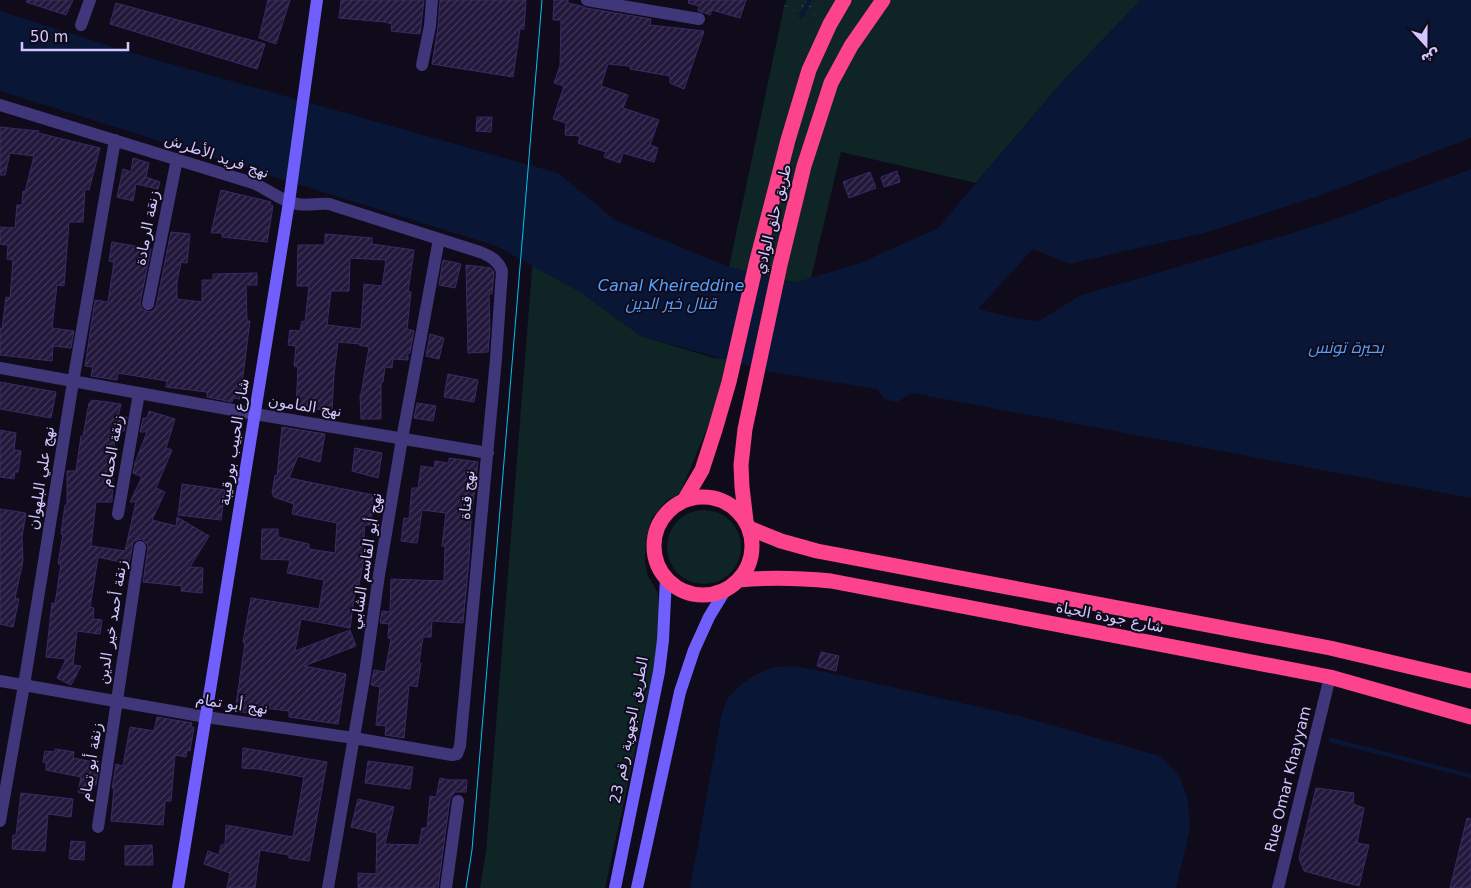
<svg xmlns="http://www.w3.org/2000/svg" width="1471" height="888" font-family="'DejaVu Sans',Cairo,sans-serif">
<defs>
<pattern id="wetland-marsh" width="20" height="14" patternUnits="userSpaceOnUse" patternTransform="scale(1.25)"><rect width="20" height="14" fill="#0e2425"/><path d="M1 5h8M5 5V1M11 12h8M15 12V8" fill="none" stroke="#304246"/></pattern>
<pattern id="building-hatch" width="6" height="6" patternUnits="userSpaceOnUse" patternTransform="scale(1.25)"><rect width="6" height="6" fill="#22183c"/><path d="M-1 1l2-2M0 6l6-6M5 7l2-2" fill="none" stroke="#413859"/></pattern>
</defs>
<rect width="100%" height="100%" fill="#0f0b1b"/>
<!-- grass -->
<path fill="#0e2425" d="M826 0H1141L1061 83 976 183 841 152 809 286 729 267 784 7 812 19Z
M533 257 641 336 714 358 727 359 714 412 680 493 666 501 652 518 646 538 645 562 648 576 658 593 660 646 645 706 605 888H480L486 852Z
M667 547a37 37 0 1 1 74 0a37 37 0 1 1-74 0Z"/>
<!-- wetland -->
<path fill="url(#wetland-marsh)" d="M787 0H826L812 19 784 7Z"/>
<!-- water -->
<path fill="#091636" d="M1141 0H1471V138L1316 197 1204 233 1069 264 1033 249 978 309 1019 319 1039 321 1079 296 1322 224 1471 169V498L912 393 897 402 884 399 877 389 767 371 641 336 580 292 496 246 0 91V11L132 53 558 173 615 220 729 267 794 283 860 263 938 228 1061 83Z
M794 666 826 672 1023 717 1160 756 1179 775 1188 800 1190 829 1176 888H690L721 717 727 699 740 685 757 674 774 667Z"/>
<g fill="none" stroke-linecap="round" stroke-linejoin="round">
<!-- stream -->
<path stroke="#091636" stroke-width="4.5" d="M801 16 810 0
M1331 740 1471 776"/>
</g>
<!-- building -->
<path fill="url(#building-hatch)" stroke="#3b2a67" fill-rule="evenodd" d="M27 0H73L66 15 26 2Z
M268 0H290L276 44 259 38Z
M341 0H424L420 34 391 31 392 24 385 22 339 18Z
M440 0H526L524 29H520L513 77 432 64 438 27Z
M554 0H568V3L581 6 586 8 651 19 650 25 704 31 684 89 670 83V76L630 69V66L608 64 601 86 628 95 623 108 659 120 650 145 658 148 654 162 623 153 620 163 604 157 606 152 578 143 580 136 565 135 566 123 553 119 564 86 554 83 560 66 561 20H553Z
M689 0H746L740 18 712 10 710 15 705 13 698 11 699 6 688 3Z
M116 3 265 44 257 69 110 24Z
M477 117H492L491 132 476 131Z
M0 127 39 131 38 133 100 148 89 190 85 189 83 222H69L64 286 57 285 52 328 74 331 71 348 53 346 52 361 0 355V328L2 329 6 297 10 298 13 260 7 259 8 245 0 244V227L15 228 17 205H22L23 191 25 192 34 156 10 153 5 175H0Z
M133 158 149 163 146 177 160 182 158 189 136 184 133 201 117 197 123 169 131 172Z
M897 171 900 182 884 187 881 177Z
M870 172 876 188 849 198 843 182Z
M221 190 271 202 270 205 273 206 267 242 222 237V233H211Z
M171 232 190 234 187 263 181 262 177 282V299L202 302V280H213V274L257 273V285H246L247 321H250L240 399 233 398 232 402 207 397V392L166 387 167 381 118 373 117 380 91 376 93 367 85 366 95 300 108 302 114 262 109 261 112 242 151 249 140 303 141 307 143 310 150 312 154 310 156 306Z
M325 234 372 238V244L414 250 408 292H411L407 329 414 331 410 353H408V360L393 359 392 368 385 367 383 382H381V419H361L360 395H361L369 347 359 345 360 344 338 342 334 374 332 410 296 408 298 367 294 366 296 346 288 345 290 330 300 331 302 321 305 322 309 286H297L298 245H325ZM350 258 386 260 382 286 364 284 361 329 327 325 331 291H349Z
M443 260 461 264 455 288 439 285Z
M466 265 491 268 494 272 492 294H489L490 329 488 352 468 353Z
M430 334 444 338 439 359 426 356Z
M448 374 478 380 474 402 444 397Z
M0 382 56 392 51 418 0 409Z
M92 400 121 404 118 417H127L124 431H116L111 472H113L112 502H96L91 546 125 551 136 502H130L142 477 133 473 135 463 147 432H140L143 418H147L149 411 175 419 166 448 172 450 156 488 165 492 152 520 176 526 177 517 209 536 190 567 203 568 202 593 181 591 182 586 143 582 148 548 147 544 142 539 137 540 133 542 129 564 98 557 90 607 94 608 93 619 102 620 100 634 77 631 73 665 81 666 71 685 57 678 66 659 46 657 52 603 55 604 61 564H58L63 534H61L65 505H67V471H76L81 436H83L89 403Z
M417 403 436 406 433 421 414 418Z
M282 427 325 434 320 462 298 456 289 478 373 495 371 525H365L362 558H364L359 585 356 584 350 628 301 619 295 651 350 630 356 646 304 666 346 674 338 724 289 717V711L257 707 256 714 235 711 245 643 243 642 251 598 319 609 324 580 287 573 290 560 261 559 262 529H278V537L309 544V549L335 553 337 523 292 514 294 504 274 497 272 493 275 475 277 476Z
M0 430 16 433 14 450 21 451 18 472H15L14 479 0 477Z
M355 448 382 453 378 478 352 471Z
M449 458 478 462 471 520 469 560 463 623 432 621 431 637H423L419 662 421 663 417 687 409 685 404 738 385 735 386 726 376 725 380 687 371 685 374 670 385 672 391 639 388 638 389 624 380 623 382 611 390 612 391 579 444 581 445 546H442L446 513 422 510 417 543 401 541 404 518 409 519 412 488H418L421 466 434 468 435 461 449 463Z
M182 484 225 490 221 520 178 515Z
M0 509 26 513 22 537 23 561 15 598 19 599 13 627 0 624Z
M821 652 839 656 836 671 817 666Z
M157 717 192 723 191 727H194L190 751 187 750 186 757 175 755 171 801H165L163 825 111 821 114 788H112L116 764 123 766 130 727 154 731Z
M243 748 327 762 309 861 289 858V855L260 850 255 888H227L230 873 204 864 208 851 219 855 221 845H225L226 825 293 837 304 777 258 769 242 768Z
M55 749 74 752 73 758 99 763 96 785H93L91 795 78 792 81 777 46 770V762H43L45 751 55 752Z
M368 761 413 767 410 789 365 783Z
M440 778 449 780H467L466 792H455L450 799 438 888H358V873L376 874 377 833 351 827 358 799 394 807 385 844 419 845 422 828H427L430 796 436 797Z
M1316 788 1354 793 1353 804 1364 808 1357 843 1369 845 1359 886 1304 871 1299 858Z
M21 793 73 799 71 817 48 814 45 851 12 849 13 835H16Z
M1467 818 1471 819V888H1450Z
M71 841 85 842 84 860 69 859Z
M152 845 153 865H125V846Z"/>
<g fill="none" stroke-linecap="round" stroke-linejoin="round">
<!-- street -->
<path stroke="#3f377a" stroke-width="12" d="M587 0 699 19
M81 25 90 0
M422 65 430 26 432 0
M0 105 253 183C268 189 280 201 297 204 308 206 318 203 329 204L480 252C490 256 498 260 502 271L496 359 460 746 457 754 452 755 354 738 206 717 0 681
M148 304 177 159
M0 368 255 414 488 453
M118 514 139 393
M0 821 24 685 73 382 115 140
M98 827 140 547
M328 888 365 673 379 575 402 439 439 239
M446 888 458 801
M1278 888 1330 677"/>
<!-- secondary -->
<path stroke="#705ffc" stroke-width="12" d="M178 888 289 202 317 0
M615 888 659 672 663 640 666 578
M637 888 680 692 694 650 709 617 726 589"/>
<!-- highway -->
<path stroke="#fc438c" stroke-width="15" d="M654 546a49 49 0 1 1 98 0a49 49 0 1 1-98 0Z
M685 499 702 470 715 430 729 382 757 260 788 140 809 70 830 24 844 0
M746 521 742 487 741 465 745 429 780 265 804 166 831 83 851 46 883 0
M749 528 781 541 817 551 1330 648 1471 681
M739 580C770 577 800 578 831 581L1330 677 1471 717"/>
<!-- tram -->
<path stroke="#04c1ec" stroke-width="1" d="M466 888 472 850 542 0"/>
</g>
<g text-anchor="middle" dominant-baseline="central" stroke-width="4" stroke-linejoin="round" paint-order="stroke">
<!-- street labels -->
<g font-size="15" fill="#d1c6fe" stroke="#0f0b1b">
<text transform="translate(217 156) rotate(19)">نهج فريد الأطرش</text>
<text transform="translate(773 219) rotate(-76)">طريق حلق الوادي</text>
<text transform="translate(147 228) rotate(-79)">زنقة الرمادة</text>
<text transform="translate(305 406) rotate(9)">نهج المامون</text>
<text transform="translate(234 442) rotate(-81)">شارع الحبيب بورقيبة</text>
<text transform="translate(112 451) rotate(-80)">زنقة الحمام</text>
<text transform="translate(41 478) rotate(-81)">نهج علي البلهوان</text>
<text transform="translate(467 495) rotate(-84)">نهج قناة</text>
<text transform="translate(366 561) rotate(-81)">نهج أبو القاسم الشابي</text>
<text transform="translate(1110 617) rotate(11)">شارع جودة الحياة</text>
<text transform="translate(112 622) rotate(-81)">زنقة أحمد خير الدين</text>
<text transform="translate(232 704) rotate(8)">نهج أبو تمام</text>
<text transform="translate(629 730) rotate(-79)">الطريق الجهوية رقم 23</text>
<text transform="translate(91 762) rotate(-81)">زنقة أبو تمام</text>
<text transform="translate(1288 779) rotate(-76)">Rue Omar Khayyam</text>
</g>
<!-- water labels -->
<g font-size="16" font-style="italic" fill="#56a1fc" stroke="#0f0b1b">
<text x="671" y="285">Canal Kheireddine<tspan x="671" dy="18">قنال خير الدين</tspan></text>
<text x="1346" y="347">بحيرة تونس</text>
</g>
</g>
<!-- north arrow -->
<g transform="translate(1426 45) rotate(159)" stroke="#0f0b1b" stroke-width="4" paint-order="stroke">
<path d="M0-4L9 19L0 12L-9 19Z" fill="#d1c6fe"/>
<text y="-8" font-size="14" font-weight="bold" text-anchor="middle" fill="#d1c6fe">ش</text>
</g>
<!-- scale -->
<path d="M22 42v8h106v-8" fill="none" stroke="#d1c6fe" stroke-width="2.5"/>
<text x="30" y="42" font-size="15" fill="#d1c6fe" stroke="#0f0b1b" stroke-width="4" paint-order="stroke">50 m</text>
</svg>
